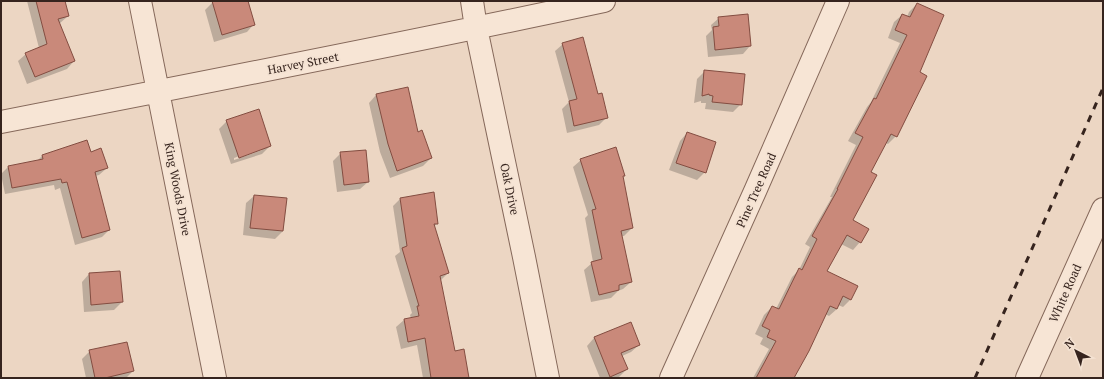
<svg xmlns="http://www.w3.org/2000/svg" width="1104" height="379" font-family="'PT Serif',serif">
<rect width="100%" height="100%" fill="#ecd6c3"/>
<!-- shadow -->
<path fill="#0003" fill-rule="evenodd" d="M27 1H64L68 16 59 24 74 61 67 69 27 84 18 61 26 54 39 48Z
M216 1H247L254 24 247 32 214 42 205 10 212 3Z
M917 4 918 73 926 76 896 136 888 144 886 143 869 173 852 221 860 242 853 250 841 244 825 271 850 300 843 307 838 305 837 309 829 316 825 314 793 378H753L769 349 760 344 763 338 755 334 764 315 772 307 776 309 792 277 799 270 810 247 805 244 832 197H830L856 145 848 141 867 107 871 102 900 43 888 38 894 22 902 15 907 17 909 12Z
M719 18 750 46 743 54 708 57 706 36 712 30 711 25Z
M563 44 598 95 606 118 599 125 567 133 562 109 569 102 555 51Z
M705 71 741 104 733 112 705 109 706 103H701V101L694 103 697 79Z
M407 88 417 133 431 158 423 166 390 178 380 152 369 103 376 95Z
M227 121 270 146 262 154 231 164 219 129ZM262 148V150L234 160V158Z
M687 133 705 172 697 180 669 170 680 141Z
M90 153 107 168 99 175 95 176 109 230 102 237 75 245 60 188 55 190 54 185 5 194 1 174 8 167 37 161 42 156Z
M341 153 368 182 360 189 337 192 333 161Z
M581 160 624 175 622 178 632 228 624 236H621L631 282 623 289 618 291 611 298 591 302 584 270 592 263 593 262 585 218 588 215 573 167Z
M254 196 286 199 283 231 275 239 243 235 246 203Z
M400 199 437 223 434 227 448 273 440 281 454 352 467 378H423L417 345 401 349 396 327 404 320 411 318 410 315 412 313 395 256 400 252 393 206Z
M89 274 122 302 114 310 84 312 82 282Z
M594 338 639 345 631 352 622 356 627 369 619 377 616 378H600L587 346Z
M90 351 133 371 126 378H86L82 359Z"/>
<!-- building -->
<path fill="#c9897a" stroke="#834d41" d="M36 1H65L69 16 58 19 75 61 35 77 25 53 47 44Z
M212 1H248L255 25 222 35Z
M917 3 944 15 920 72 927 76 897 137 891 134 871 172 877 175 853 220 869 229 861 243 847 235 827 271 858 286 851 300 843 296 837 309 830 306 809 351 794 378H756L776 341 767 337 770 330 762 326 772 306 779 309 799 268 802 270 817 239 812 236 838 189H837L863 137 855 133 874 98 876 99 907 35 895 30 902 14 910 17Z
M748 14 751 46 715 50 713 27 719 26 718 17Z
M583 37 598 94 602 93 608 118 574 126 569 101 577 99 562 43Z
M704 70 745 74 742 105 712 102 713 96 709 95V94L702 96Z
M408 87 418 132 422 130 432 158 397 171 388 144 376 94Z
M259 109 271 146 239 158 226 120Z
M687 132 716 142 706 173 676 163Z
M87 140 91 152 101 148 108 168 95 172 110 230 82 238 67 182 62 183 61 179 12 188 8 166 43 159 42 155Z
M616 147 625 176H623L633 228 621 231 632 282 619 285V290L599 295 591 262 602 259 592 210 596 209 580 159Z
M366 150 369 182 344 185 340 152Z
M434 192 438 224H434L449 273 440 276 455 351 464 349 469 378H431L425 338 408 342 404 319 419 316 417 306H419L402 248 407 246 400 198Z
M254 195 287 198 283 231 250 228Z
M120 271 123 302 91 305 89 273Z
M631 322 640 345 621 353 628 369 610 377 594 337Z
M127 342 134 371 105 378H95L89 350Z"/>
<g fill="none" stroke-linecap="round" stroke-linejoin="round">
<!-- minor casing -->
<g stroke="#85685a" stroke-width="24">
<path id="minor" d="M140 1 215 378
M472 1 476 28 524 257 548 378
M1 122C202 83 403 44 604 1
M671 378 756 189 838 1
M1027 378 1103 209"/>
</g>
<!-- minor -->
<use href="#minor" stroke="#f7e5d5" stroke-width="22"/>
<!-- rail -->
<path stroke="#36241e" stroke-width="3" stroke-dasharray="7 7" stroke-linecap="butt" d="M975 378 1103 88"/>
</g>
<g text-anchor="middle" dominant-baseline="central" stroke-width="3.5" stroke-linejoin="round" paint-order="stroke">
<!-- street labels -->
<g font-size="12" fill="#36241e" stroke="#f4e2d2">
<text transform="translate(303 63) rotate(-11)">Harvey Street</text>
<text transform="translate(178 189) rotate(79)">King Woods Drive</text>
<text transform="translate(510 189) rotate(78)">Oak Drive</text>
<text transform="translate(756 190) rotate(-66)">Pine Tree Road</text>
<text transform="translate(1065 293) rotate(-66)">White Road</text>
</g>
</g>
<!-- border -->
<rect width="1104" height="379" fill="none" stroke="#36241e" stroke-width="4"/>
<!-- north arrow -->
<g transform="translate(1076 351) rotate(318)" stroke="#f4e2d2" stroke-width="3" paint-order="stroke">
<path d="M0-3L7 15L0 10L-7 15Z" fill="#36241e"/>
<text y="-6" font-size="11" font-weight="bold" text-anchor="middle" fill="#36241e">N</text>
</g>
</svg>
